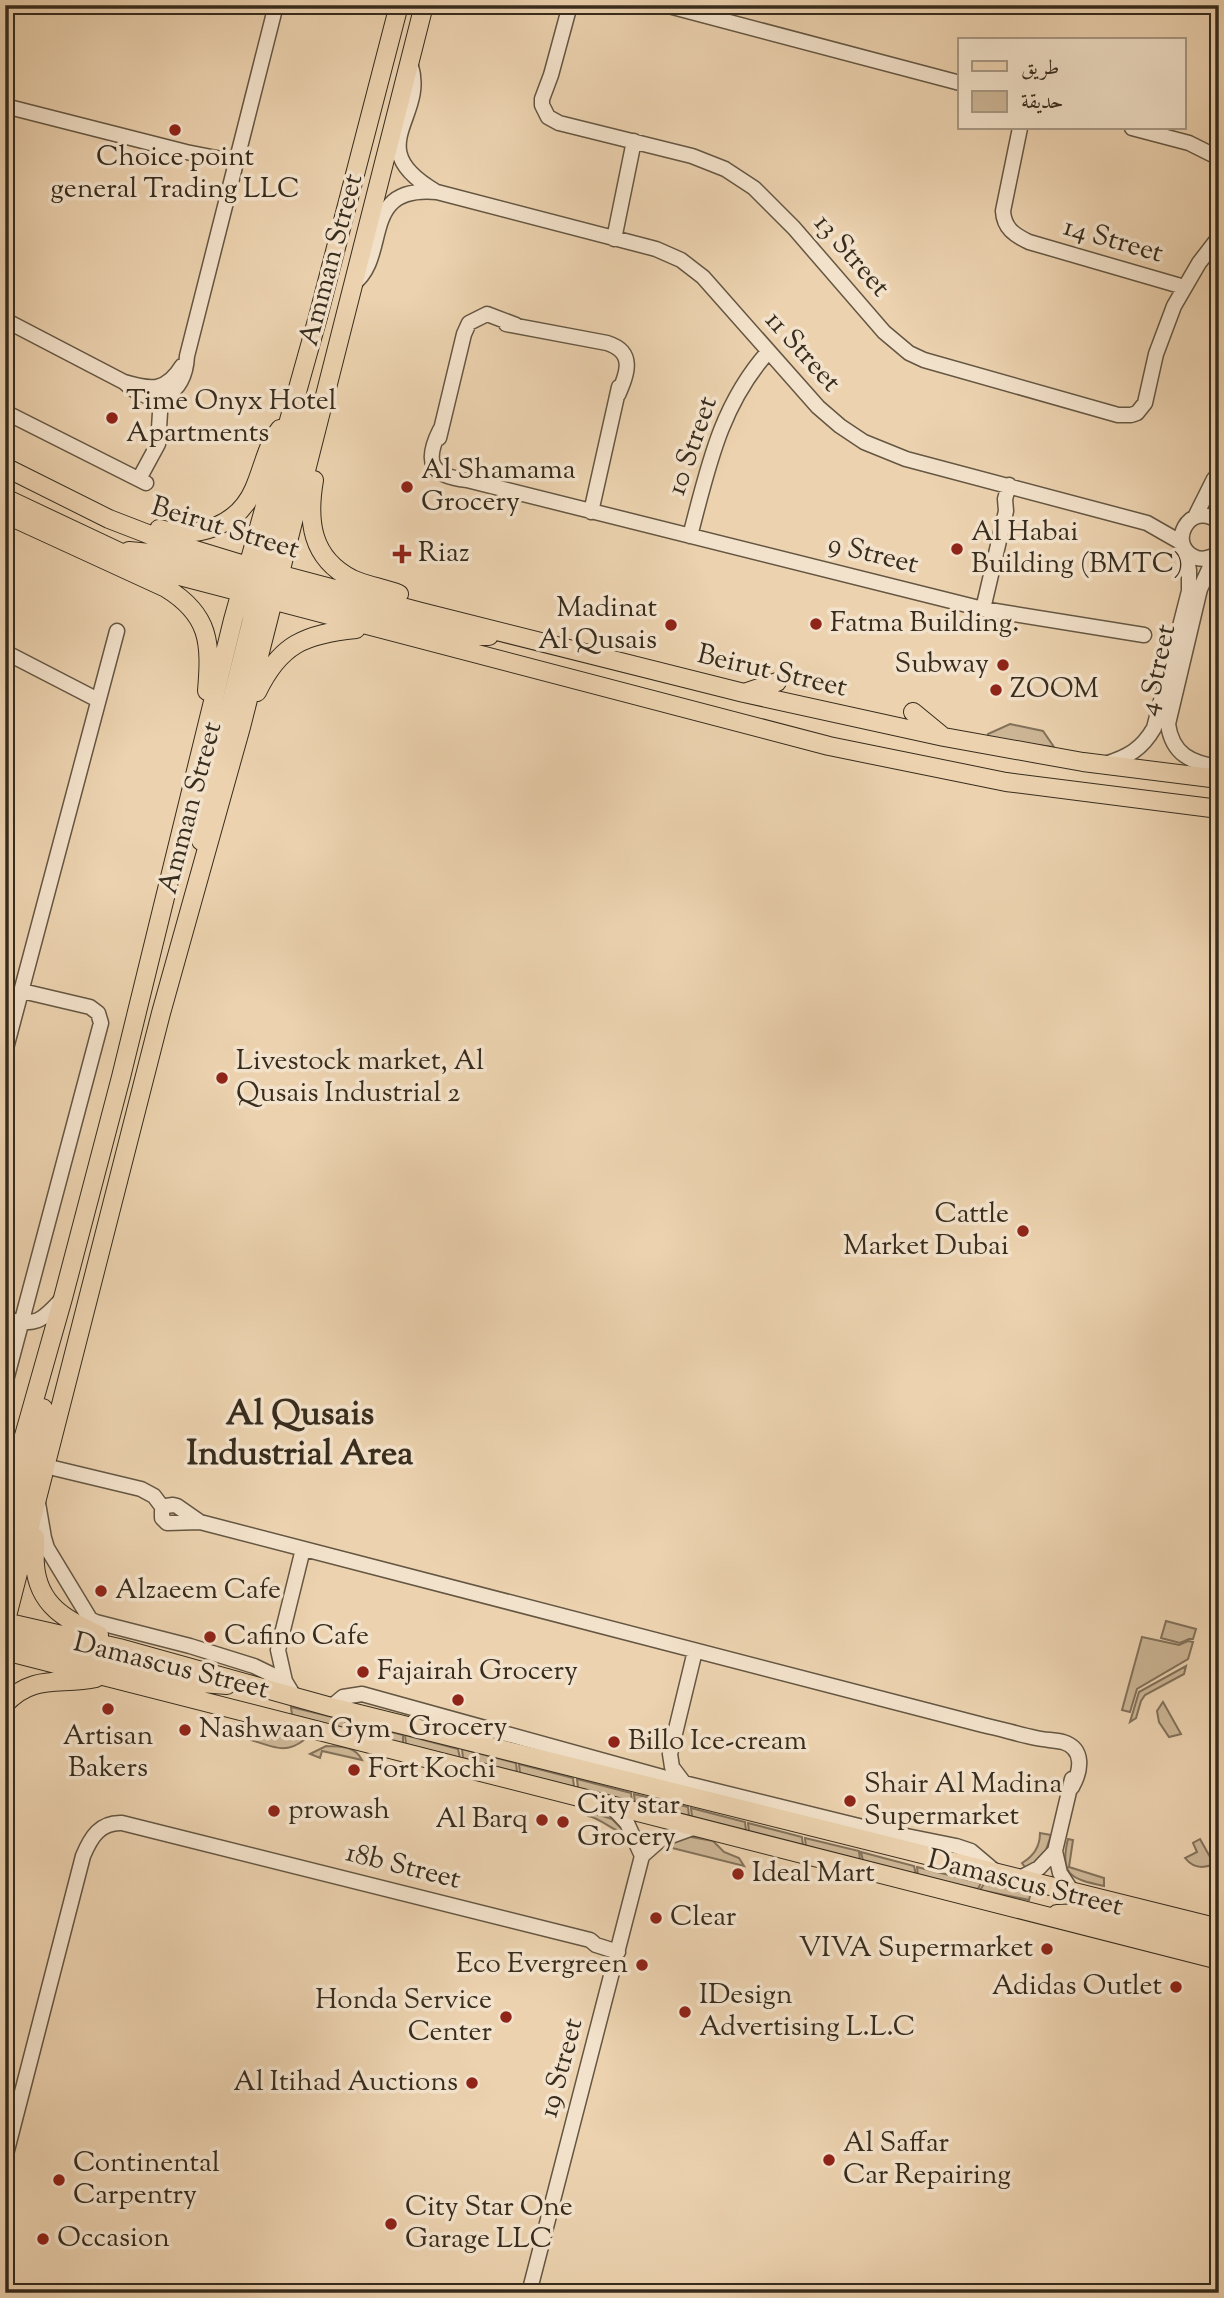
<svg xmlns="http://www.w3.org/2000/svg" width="1224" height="2298" font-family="'Sorts Mill Goudy',Amiri,serif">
<rect width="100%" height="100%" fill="#ecd2af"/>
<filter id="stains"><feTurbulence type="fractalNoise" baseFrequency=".00286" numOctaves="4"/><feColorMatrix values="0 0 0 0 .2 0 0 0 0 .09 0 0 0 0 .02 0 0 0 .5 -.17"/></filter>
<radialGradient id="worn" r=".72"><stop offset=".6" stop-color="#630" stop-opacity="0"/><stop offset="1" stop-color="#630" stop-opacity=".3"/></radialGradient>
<!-- green -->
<path fill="#cdb696" stroke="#82715a" stroke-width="2" d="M1010 724 1043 731 1054 747 987 739 988 734Z
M1166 1621 1196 1629 1193 1639H1189L1180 1643 1161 1638Z
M1142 1637 1179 1645 1188 1641 1193 1642 1188 1659 1137 1689 1130 1712 1122 1710Z
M1186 1666 1184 1674 1145 1695 1141 1701 1136 1718 1130 1722 1139 1692Z
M1163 1702 1181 1734 1169 1737 1159 1722 1157 1711Z
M291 1707 345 1720 346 1729 292 1715Z
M349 1721 403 1735V1744L350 1730Z
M243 1727 304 1740C285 1755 272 1746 251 1740Z
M405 1735 458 1749 460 1758 406 1744Z
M326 1746C341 1747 354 1745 362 1760L322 1751 320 1758 310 1754Z
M462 1749 516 1763 517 1772 463 1758Z
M519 1764 573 1778 574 1787 520 1773Z
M577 1779 631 1793 632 1802 578 1788Z
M634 1794 688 1807 689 1816 635 1803Z
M691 1808 745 1822 746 1831 692 1817Z
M587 1811 612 1819 626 1833C614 1833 603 1819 588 1816Z
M748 1823 802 1837 803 1846 749 1832Z
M1040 1833 1051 1835 1046 1850 1027 1870 1022 1863C1034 1856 1040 1847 1040 1833Z
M686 1836 713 1841 724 1852 739 1858 744 1866 664 1846Z
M805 1838 859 1851 860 1860 806 1847Z
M1068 1839 1073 1840 1069 1867 1104 1878V1886C1071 1879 1059 1875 1068 1839Z
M1200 1839 1214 1864C1203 1869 1193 1868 1185 1858L1197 1852 1193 1843Z
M861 1852 914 1866 916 1875 863 1861Z
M917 1867 981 1883 978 1889 918 1876Z
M984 1884 1031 1892 1029 1900 980 1890Z"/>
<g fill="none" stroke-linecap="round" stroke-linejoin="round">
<!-- minor casing -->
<g stroke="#645642" stroke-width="17">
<path id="minor" d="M570 5 551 75 542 99V105L548 117 559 123 692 156 725 169 754 188 794 228 884 332 909 353 924 360 1118 415H1131L1137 413 1145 403 1156 354 1174 306 1199 263 1219 237
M665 5 960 83
M411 66C427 118 360 147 435 191
M5 106 186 152 237 162
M1020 128 1003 211C1004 228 1014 235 1029 242L1184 287
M1132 128 1189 143 1219 158
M614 239 634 141
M353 284C391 256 358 185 437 192L656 249 681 260 703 277 818 407 840 426 864 442 906 459 1147 523 1182 543
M5 320 124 382C151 390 166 392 182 366
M506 324 607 343C636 352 627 374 618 395
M124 382C154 411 185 397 187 356L276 5
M5 412 146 483
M440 430C424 462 430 476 467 480L983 609 1144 635
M439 438 464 334 469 323 487 314 516 325
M1219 465 1215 484 1219 518
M139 479 158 444 161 397
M591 512 619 387
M1195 517 1214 479
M690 536C708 468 720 406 768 352
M1218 553C1211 558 1205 560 1197 558 1165 547 1189 498 1219 522
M1215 556 1200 589 1168 724C1172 754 1191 763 1219 767
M983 609 1006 511 1005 499 1009 485
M5 652 98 700
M1105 764C1128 757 1142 749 1154 728L1189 591V570L1185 549
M5 1052 117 631
M5 1319C36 1327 42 1321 62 1299
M5 1384 101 1023 98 1013 90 1007 22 991
M45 1466 141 1489 154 1496 163 1508
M38 1503 44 1538 47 1548 90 1619 96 1622 190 1646 254 1666 285 1681 294 1696
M173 1505 177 1506 200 1522 167 1523 162 1518V1511L166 1506Z
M200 1522 983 1725C1001 1729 1018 1734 1036 1738 1045 1740 1054 1740 1063 1742 1085 1749 1081 1771 1072 1787
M285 1681 278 1650 303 1549
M331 1707 343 1697 362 1694 684 1783 867 1828 956 1846 971 1851 997 1873
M684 1783 672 1767 670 1754 695 1651
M611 1806 627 1823 642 1856
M1055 1851 1060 1873 1073 1893
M1018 1879 1039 1868 1055 1851 1072 1779
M5 2158 83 1856C91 1837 100 1822 122 1823L590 1940 596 1945 618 1952
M529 2293 642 1856 660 1840 693 1828"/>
</g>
<!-- major casing -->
<g stroke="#372c1d" stroke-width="20">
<path id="major" d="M5 467 109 519 166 541 248 566 421 612 744 693 944 737 1083 762 1219 779
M314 480C307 521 311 558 352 579 367 586 384 588 399 594
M5 498 147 565 172 574 829 746 1006 782 1219 809
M5 514 166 588C210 615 211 643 207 691
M159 529C197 540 238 526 254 489 263 469 266 447 280 429
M129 551 150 553 464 636H489
M257 692C280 644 305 634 356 629
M744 693 777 682
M913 712 941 735
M201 841 203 817 304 409
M5 1503 63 1298 121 1077 233 620 318 317 399 5
M35 1537C36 1546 34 1555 35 1565 38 1605 66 1620 99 1635
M5 1565 38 1436 43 1408
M5 1622 119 1648 331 1707 1219 1928
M5 1624 161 1013 241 727 424 5
M5 1637 188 1682 227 1685
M5 1651 1219 1960
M5 1704C34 1673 60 1686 96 1678
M1057 1914 1084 1913 1219 1946"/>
</g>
<!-- minor -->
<use href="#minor" stroke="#f3e2cb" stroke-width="14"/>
<!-- major -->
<use href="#major" stroke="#ecd2af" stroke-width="18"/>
</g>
<!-- markers -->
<g fill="#8f2418" stroke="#f3e2cb" stroke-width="2.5">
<circle cx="175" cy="130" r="7"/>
<circle cx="112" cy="418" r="7"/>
<circle cx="407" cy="487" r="7"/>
<circle cx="957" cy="549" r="7"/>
<path d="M398.5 543.5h7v7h7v7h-7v7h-7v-7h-7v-7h7z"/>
<circle cx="816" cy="624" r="7"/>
<circle cx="671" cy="625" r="7"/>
<circle cx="1003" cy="665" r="7"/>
<circle cx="996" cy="690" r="7"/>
<circle cx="222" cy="1078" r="7"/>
<circle cx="1023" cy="1231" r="7"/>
<circle cx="101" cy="1591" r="7"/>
<circle cx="210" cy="1637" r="7"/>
<circle cx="363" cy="1672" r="7"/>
<circle cx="458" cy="1700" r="7"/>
<circle cx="108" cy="1709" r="7"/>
<circle cx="185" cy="1730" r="7"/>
<circle cx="614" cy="1742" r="7"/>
<circle cx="354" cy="1770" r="7"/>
<circle cx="850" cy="1801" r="7"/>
<circle cx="274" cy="1811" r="7"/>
<circle cx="542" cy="1820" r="7"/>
<circle cx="563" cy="1822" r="7"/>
<circle cx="738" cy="1874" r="7"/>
<circle cx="656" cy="1918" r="7"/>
<circle cx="1047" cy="1949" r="7"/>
<circle cx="642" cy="1965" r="7"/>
<circle cx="1176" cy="1987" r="7"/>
<circle cx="685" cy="2012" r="7"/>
<circle cx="506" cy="2017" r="7"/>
<circle cx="472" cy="2083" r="7"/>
<circle cx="829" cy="2160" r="7"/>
<circle cx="59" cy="2180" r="7"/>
<circle cx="391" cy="2224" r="7"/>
<circle cx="43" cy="2239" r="7"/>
</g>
<g text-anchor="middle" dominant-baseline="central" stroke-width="7" stroke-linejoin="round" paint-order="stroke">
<!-- poi labels -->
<g font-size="28" fill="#372c1d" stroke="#f3e2cb" text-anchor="start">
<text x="175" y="158" text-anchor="middle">Choice point<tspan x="175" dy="32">general Trading LLC</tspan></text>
<text x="126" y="402">Time Onyx Hotel<tspan x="126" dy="32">Apartments</tspan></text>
<text x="421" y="471">Al Shamama<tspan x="421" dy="32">Grocery</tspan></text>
<text x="971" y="533">Al Habai<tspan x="971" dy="32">Building (BMTC)</tspan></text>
<text x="418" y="554">Riaz</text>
<text x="657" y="609" text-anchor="end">Madinat<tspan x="657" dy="32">Al Qusais</tspan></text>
<text x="830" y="624">Fatma Building.</text>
<text x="989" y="665" text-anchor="end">Subway</text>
<text x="1010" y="690">ZOOM</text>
<text x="236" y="1062">Livestock market, Al<tspan x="236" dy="32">Qusais Industrial 2</tspan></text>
<text x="1009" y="1215" text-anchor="end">Cattle<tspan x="1009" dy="32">Market Dubai</tspan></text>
<text x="115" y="1591">Alzaeem Cafe</text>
<text x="224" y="1637">Cafino Cafe</text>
<text x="377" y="1672">Fajairah Grocery</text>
<text x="458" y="1728" text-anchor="middle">Grocery</text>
<text x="199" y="1730">Nashwaan Gym</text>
<text x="108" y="1737" text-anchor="middle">Artisan<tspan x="108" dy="32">Bakers</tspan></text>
<text x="628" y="1742">Billo Ice-cream</text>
<text x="368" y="1770">Fort Kochi</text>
<text x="864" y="1785">Shair Al Madina<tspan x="864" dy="32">Supermarket</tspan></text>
<text x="577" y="1806">City star<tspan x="577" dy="32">Grocery</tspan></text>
<text x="288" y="1811">prowash</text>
<text x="528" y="1820" text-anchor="end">Al Barq</text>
<text x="752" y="1874">Ideal Mart</text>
<text x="670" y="1918">Clear</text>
<text x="1033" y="1949" text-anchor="end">VIVA Supermarket</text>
<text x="628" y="1965" text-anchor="end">Eco Evergreen</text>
<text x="1162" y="1987" text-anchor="end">Adidas Outlet</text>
<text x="699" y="1996">IDesign<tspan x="699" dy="32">Advertising L.L.C</tspan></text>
<text x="492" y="2001" text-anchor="end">Honda Service<tspan x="492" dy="32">Center</tspan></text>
<text x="458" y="2083" text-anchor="end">Al Itihad Auctions</text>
<text x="843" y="2144">Al Saffar<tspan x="843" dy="32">Car Repairing</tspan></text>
<text x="73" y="2164">Continental<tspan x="73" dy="32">Carpentry</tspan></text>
<text x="405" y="2208">City Star One<tspan x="405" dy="32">Garage LLC</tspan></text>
<text x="57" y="2239">Occasion</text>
</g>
<!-- street labels -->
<g font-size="28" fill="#372c1d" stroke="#f3e2cb">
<text transform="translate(1113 241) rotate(16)">14 Street</text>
<text transform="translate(851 256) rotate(49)">13 Street</text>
<text transform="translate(332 260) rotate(-75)">Amman Street</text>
<text transform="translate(802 352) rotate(48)">11 Street</text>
<text transform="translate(693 446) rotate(-71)">10 Street</text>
<text transform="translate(225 529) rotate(17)">Beirut Street</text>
<text transform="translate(873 555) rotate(14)">9 Street</text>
<text transform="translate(1158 670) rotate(-78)">4 Street</text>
<text transform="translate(772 672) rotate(13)">Beirut Street</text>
<text transform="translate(191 808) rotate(-75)">Amman Street</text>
<text transform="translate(171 1667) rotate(14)">Damascus Street</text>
<text transform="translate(403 1867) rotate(14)">18b Street</text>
<text transform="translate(1025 1884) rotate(14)">Damascus Street</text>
<text transform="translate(562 2068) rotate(-75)">19 Street</text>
</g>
<!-- district labels -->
<g font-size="35" font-weight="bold" fill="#372c1d" stroke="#f3e2cb">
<text x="300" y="1415">Al Qusais<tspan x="300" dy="40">Industrial Area</tspan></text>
</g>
</g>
<!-- margin -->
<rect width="1224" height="2298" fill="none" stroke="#ecd2af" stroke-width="28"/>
<rect x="7" y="7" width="1210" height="2284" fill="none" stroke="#372c1d" stroke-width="3.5"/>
<rect x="14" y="14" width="1196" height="2270" fill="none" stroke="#372c1d" stroke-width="2"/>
<!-- legend -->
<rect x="958" y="38" width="228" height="91" fill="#f3e2cb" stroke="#a89985" stroke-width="2"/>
<rect x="972" y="61" width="35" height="10" fill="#ecd2af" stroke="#a89985" stroke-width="2"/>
<text x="1021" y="74" font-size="21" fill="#372c1d">طريق</text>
<rect x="972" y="91" width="35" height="21" fill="#cdb696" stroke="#a89985" stroke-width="2"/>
<text x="1021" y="108" font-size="21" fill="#372c1d">حديقة</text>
<rect width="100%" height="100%" filter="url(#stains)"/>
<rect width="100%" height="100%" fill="url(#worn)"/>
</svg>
